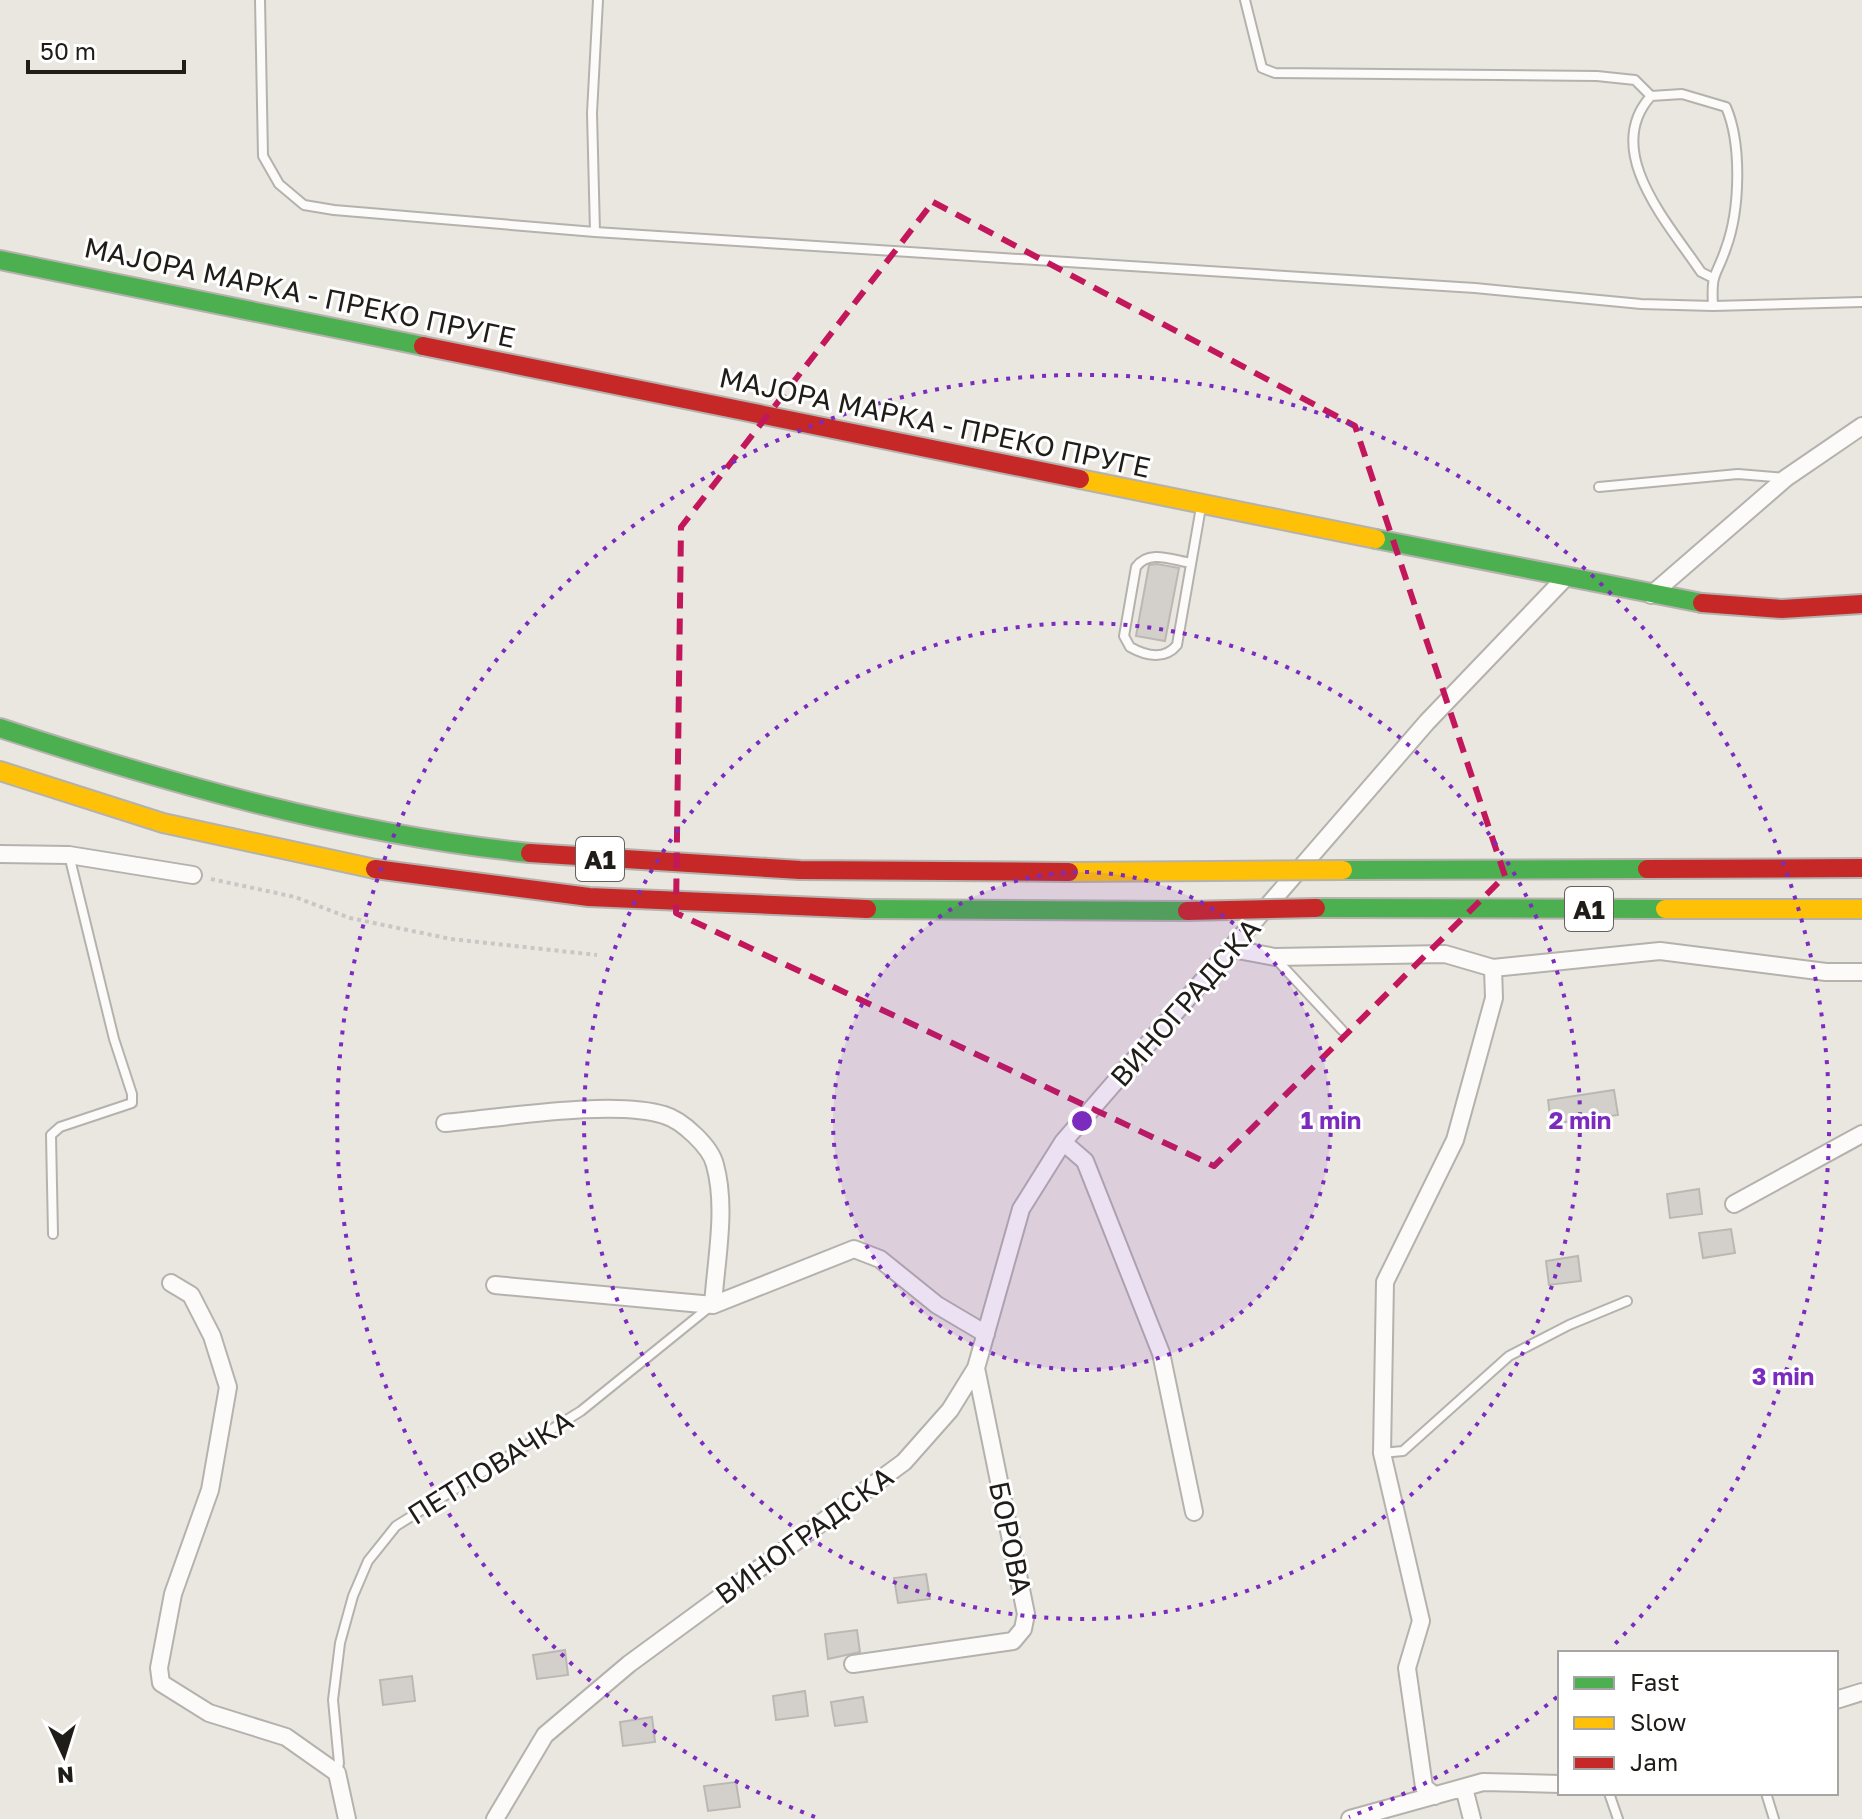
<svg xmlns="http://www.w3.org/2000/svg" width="1862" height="1819" font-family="'Golos Text',sans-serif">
<rect width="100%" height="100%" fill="#eae6e0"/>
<!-- building -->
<path fill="#d3cfcb" stroke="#bbb8b4" stroke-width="2" d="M1157 564 1179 568 1165 641 1136 636 1149 565Z
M1614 1090 1618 1115 1551 1124 1548 1100Z
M1699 1189 1702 1214 1670 1218 1667 1194Z
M1731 1229 1735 1253 1703 1258 1699 1233Z
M1578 1256 1581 1281 1549 1285 1546 1261Z
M926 1574 930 1599 898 1603 894 1578Z
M857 1630 860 1652 828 1659 825 1634Z
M565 1650 568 1675 537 1679 533 1655Z
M412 1676 415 1701 383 1705 380 1680Z
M805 1691 808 1716 776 1720 773 1696Z
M863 1697 867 1722 835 1726 831 1702Z
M652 1717 655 1742 623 1746 620 1722Z
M736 1782 740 1807 708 1811 704 1786Z"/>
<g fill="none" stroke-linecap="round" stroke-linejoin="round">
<!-- lane casing -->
<g stroke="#b5b2ae" stroke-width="12">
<path id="lane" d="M260 0 263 156 279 184 304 205 334 210 595 232 1475 288 1641 304 1713 306 1862 302
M1245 0 1262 68 1275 73 1597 76 1635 80 1651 96
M595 232 592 113 598 0
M1711 277 1701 272C1669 224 1601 151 1651 96L1682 94 1726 107C1742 144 1740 210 1726 248 1716 278 1711 271 1713 306
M1599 487 1738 474 1785 478
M1191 563C1172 560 1149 549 1136 567L1124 636 1130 647C1146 656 1165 660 1177 645L1201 507
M1275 958 1342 1030
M53 1234 51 1135 60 1127 132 1103V1094L114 1039 69 855
M1382 1453 1403 1451 1509 1356 1569 1325 1627 1301
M337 1773 339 1763 333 1700 340 1643 353 1596 368 1561 396 1526 581 1411 712 1305
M1609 1793 1618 1819
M1766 1793 1774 1819"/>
</g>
<!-- street casing -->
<g stroke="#b5b2ae" stroke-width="20">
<path id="street" d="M1651 595 1786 478 1862 426
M0 854 69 855 193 875
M1232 949 1275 957 1445 954 1493 968 1660 951 1826 972H1862
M445 1123C502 1118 613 1099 664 1115 682 1120 711 1147 715 1165 727 1208 716 1260 713 1305
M1063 1142 1085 1161 1161 1353 1194 1512
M1734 1204 1862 1134
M171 1283 191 1295 212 1336 228 1387 210 1490 173 1594 159 1668 161 1683 209 1713 286 1737 337 1773 347 1819
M495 1285 713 1305 854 1249 880 1259 937 1305 986 1334
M853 1664 1013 1641 1023 1629 1026 1614 976 1368
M1836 1700 1862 1692
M1464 1788 1472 1819
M1435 1796 1424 1787 1407 1668 1421 1621 1382 1453 1385 1282 1455 1140 1494 998 1493 968
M495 1819 545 1735 629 1664 904 1462 950 1410 976 1368 1021 1209 1063 1142 1427 722 1565 578
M1350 1819 1483 1782 1560 1784"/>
</g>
<!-- fast casing -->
<g stroke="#b5b2ae" stroke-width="22">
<path id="fast" d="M0 260 423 346
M1376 539 1702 603
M0 728C174 785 347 834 530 853
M1343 870 1647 869
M1316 908 1665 909
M867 909 1187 911"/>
</g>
<!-- slow casing -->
<g stroke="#b5b2ae" stroke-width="22">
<path id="slow" d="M1080 479 1376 539
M0 771 163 823 375 869
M1069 872 1215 871
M1665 909H1862"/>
</g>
<!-- jam casing -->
<g stroke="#b5b2ae" stroke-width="22">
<path id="jam" d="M423 346 1080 479
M1702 603 1782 609 1862 604
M530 853 800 870 1069 872
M375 869 589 897 867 909
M1647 869 1862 868"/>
</g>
<!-- path -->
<path stroke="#c9c7c5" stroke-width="4" stroke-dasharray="4 4" stroke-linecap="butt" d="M211 879 295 897 350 918 451 939 597 955"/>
<!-- lane -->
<use href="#lane" stroke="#fcfbfa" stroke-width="8"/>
<!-- street -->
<use href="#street" stroke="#fcfbfa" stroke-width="16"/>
<!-- fast -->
<use href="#fast" stroke="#4caf50" stroke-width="18"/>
<!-- slow -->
<use href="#slow" stroke="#ffc107" stroke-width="18"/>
<!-- jam -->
<use href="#jam" stroke="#c62828" stroke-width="18"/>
<!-- slow-bridge casing -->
<g stroke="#b5b2ae" stroke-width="22" stroke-linecap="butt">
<path id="slow-bridge" d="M1215 871 1343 870"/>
</g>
<!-- jam-bridge casing -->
<g stroke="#b5b2ae" stroke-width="22" stroke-linecap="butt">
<path id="jam-bridge" d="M1187 911 1316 908"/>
</g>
<!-- slow-bridge -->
<use href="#slow-bridge" stroke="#ffc107" stroke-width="18"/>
<!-- jam-bridge -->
<use href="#jam-bridge" stroke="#c62828" stroke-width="18"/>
</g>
<!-- marked area -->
<path fill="none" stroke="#c2185b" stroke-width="6" stroke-dasharray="16 10" stroke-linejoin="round" d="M933 202 1355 426 1505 876 1214 1166 676 913 681 527Z"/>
<!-- distance rings -->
<circle cx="1082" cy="1121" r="249" fill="#7b2cbf" fill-opacity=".12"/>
<g fill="none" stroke="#7b2cbf" stroke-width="4" stroke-dasharray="4 8">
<circle cx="1082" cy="1121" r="249"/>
<circle cx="1082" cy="1121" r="498"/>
<path d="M1557 1697A746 746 0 0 1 1349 1817M815 1817A746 746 0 1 1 1610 1649"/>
</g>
<g text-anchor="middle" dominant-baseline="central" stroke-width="6" stroke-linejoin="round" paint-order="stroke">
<!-- shield labels -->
<g fill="#fff" stroke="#63615e" stroke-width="2">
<rect x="576" y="837" width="48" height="44" rx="6"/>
<rect x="1565" y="887" width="48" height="44" rx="6"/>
</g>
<g font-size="26" font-weight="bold" fill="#201d19">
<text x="600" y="859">A1</text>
<text x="1589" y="909">A1</text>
</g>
<!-- street labels -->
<g font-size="28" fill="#201d19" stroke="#fff">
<text transform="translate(300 292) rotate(12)">МАЈОРА МАРКА - ПРЕКО ПРУГЕ</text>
<text transform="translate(935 422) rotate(12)">МАЈОРА МАРКА - ПРЕКО ПРУГЕ</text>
<text transform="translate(1185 1002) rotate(-49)">ВИНОГРАДСКА</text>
<text transform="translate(490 1467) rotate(-32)">ПЕТЛОВАЧКА</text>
<text transform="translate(804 1535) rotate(-36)">ВИНОГРАДСКА</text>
<text transform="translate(1011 1538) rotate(78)">БОРОВА</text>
</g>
</g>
<circle cx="1082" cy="1121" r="12" fill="#7b2cbf" stroke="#fff" stroke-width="4"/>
<g font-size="24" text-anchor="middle" font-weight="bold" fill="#7b2cbf" stroke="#fff" stroke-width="6" stroke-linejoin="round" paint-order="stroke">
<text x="1331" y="1129">1 min</text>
<text x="1580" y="1129">2 min</text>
<text x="1783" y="1385">3 min</text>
</g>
<!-- legend -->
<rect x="1558" y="1651" width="280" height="144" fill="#ffffff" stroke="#a6a5a3" stroke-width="2"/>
<rect x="1574" y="1677" width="40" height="12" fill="#4caf50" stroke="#a6a5a3" stroke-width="2"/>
<text x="1630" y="1691" font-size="24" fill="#201d19">Fast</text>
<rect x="1574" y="1717" width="40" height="12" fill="#ffc107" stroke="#a6a5a3" stroke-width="2"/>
<text x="1630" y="1731" font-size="24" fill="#201d19">Slow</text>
<rect x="1574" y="1757" width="40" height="12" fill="#c62828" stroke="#a6a5a3" stroke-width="2"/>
<text x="1630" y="1771" font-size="24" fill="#201d19">Jam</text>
<!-- north arrow -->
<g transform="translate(64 1755) rotate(176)" stroke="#ffffff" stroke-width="6" paint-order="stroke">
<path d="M0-6L14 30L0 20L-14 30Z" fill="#201d19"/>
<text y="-12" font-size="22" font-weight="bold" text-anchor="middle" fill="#201d19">N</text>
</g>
<!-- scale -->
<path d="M28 60v12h156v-12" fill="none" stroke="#201d19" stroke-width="4"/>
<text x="40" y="60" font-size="24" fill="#201d19" stroke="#ffffff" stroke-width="6" paint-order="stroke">50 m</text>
</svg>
